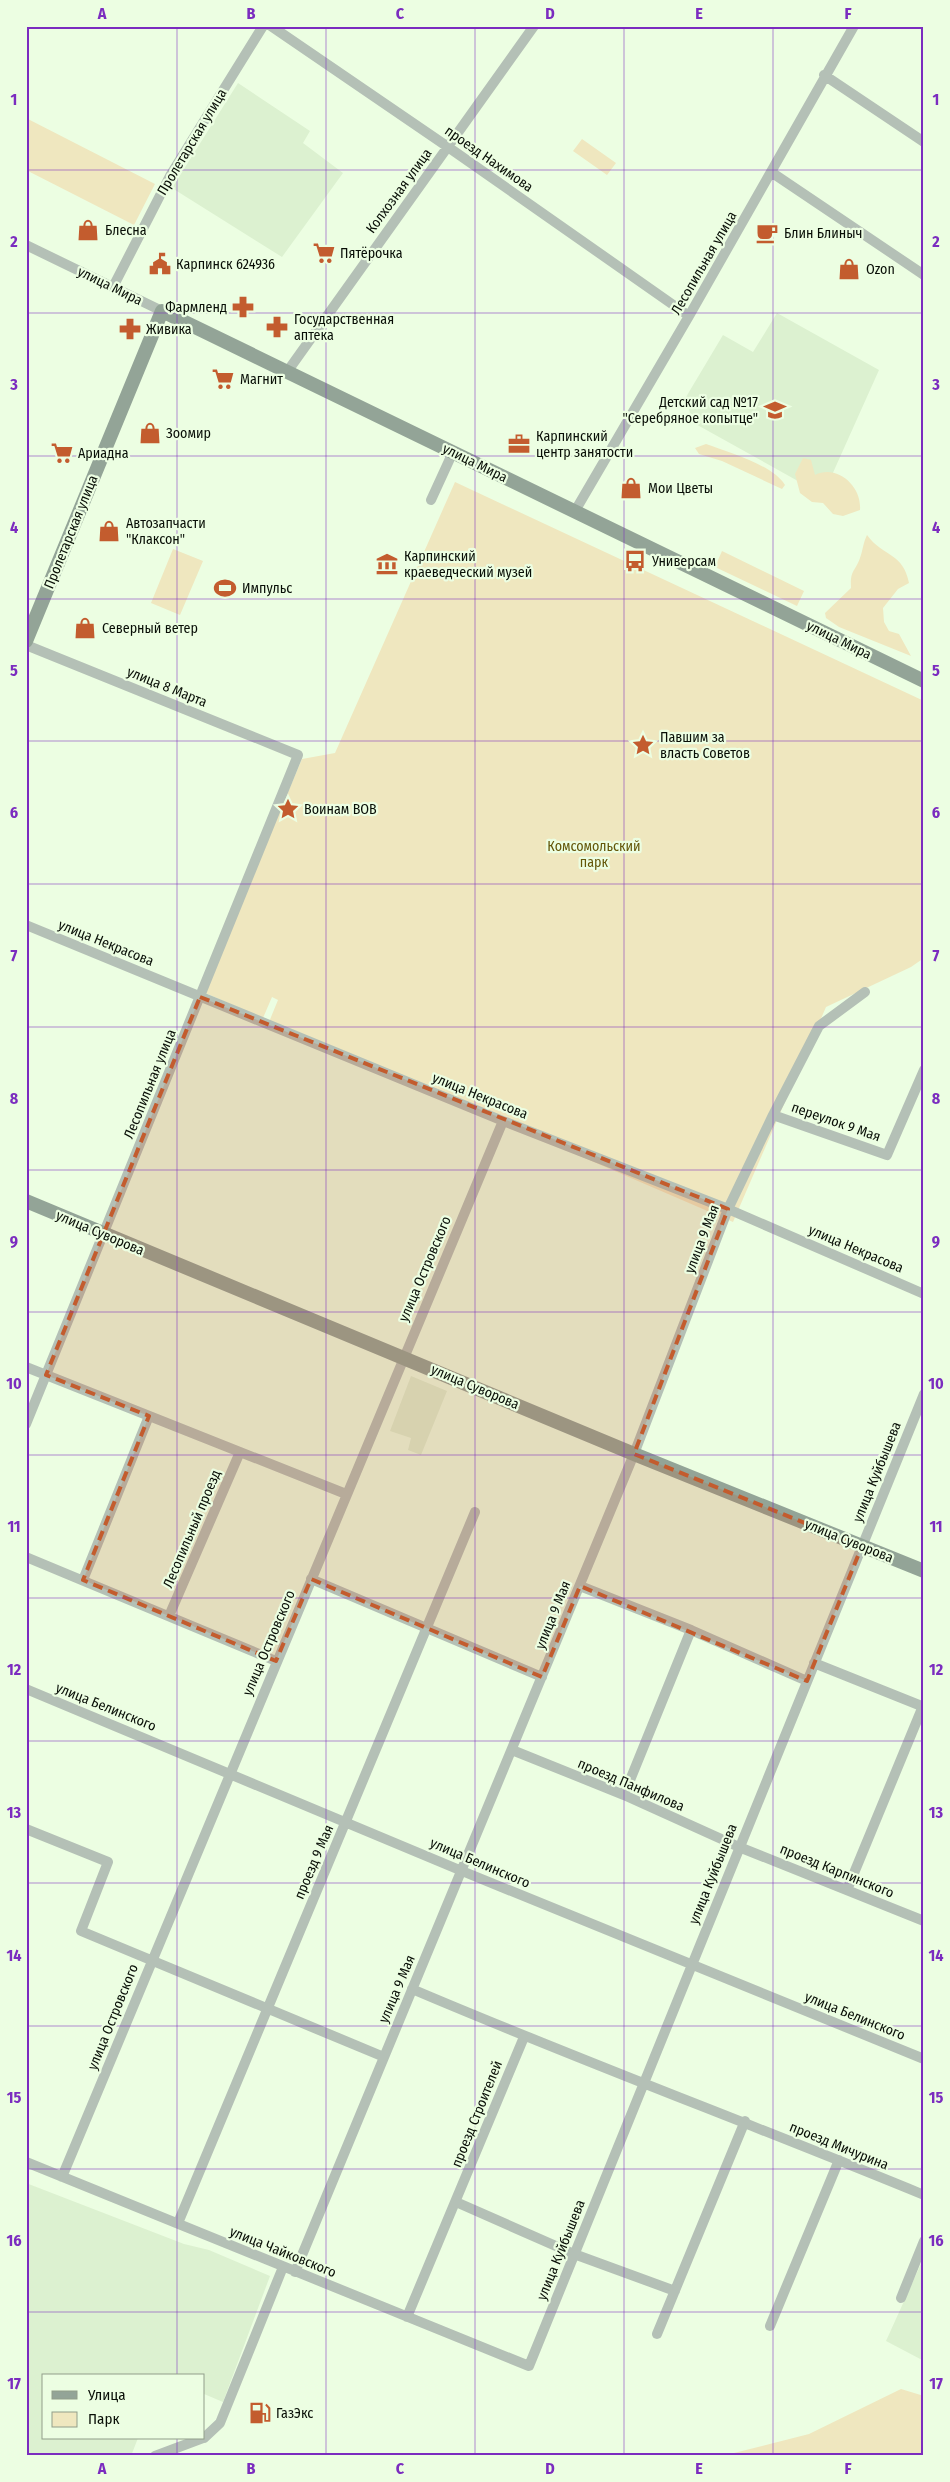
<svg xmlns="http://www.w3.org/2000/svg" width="950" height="2482" font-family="'Fira Sans Condensed',sans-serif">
<rect width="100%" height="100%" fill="#ecfee2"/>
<!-- built -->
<path fill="#dcf1d0" d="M238 83 310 131 303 143 343 173 282 257 172 188Z
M777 313 879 370 823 495 692 422 686 397 723 335 753 352Z
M411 1376 447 1391 421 1455 408 1450 411 1438 390 1431Z
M26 2183 184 2244 209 2250 270 2276 223 2402 204 2394V2376H44V2438H138L131 2456H26Z
M924 2257V2361L886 2341Z"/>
<!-- green -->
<path fill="#efe7bf" d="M26 118 155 184 134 225 26 170Z
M582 139 616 163 607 175 573 151Z
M706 444C728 452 773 465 785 485L782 489 722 461 699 454 695 448Z
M803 458 811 460 815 475C837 464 862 486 860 510L843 516 833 514 823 503 812 502 800 493 795 474Z
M455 482 924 701V958L911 967 826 1007 733 1222 269 1022 278 1000 272 997 263 1018 203 992 302 759 335 753Z
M867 535C884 558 903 552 909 583L898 589 883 608 884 622 889 631 899 634 911 656 839 627 826 618 825 613 851 588C850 570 855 572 860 558 863 550 863 543 867 535Z
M173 549 203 561 180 615 151 603Z
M722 551 804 591 797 606 715 567Z
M901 2389 924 2396V2456H722L809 2434Z"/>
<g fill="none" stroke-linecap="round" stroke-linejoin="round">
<!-- street -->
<path stroke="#b4c0b6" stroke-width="10" d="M271 26 448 147 689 316
M824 75 924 142
M771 172 924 275
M26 245 162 311
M113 287 170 176 263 26
M287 372 534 26
M431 500 453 452
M575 511 689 316 854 26
M26 645 298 755 26 1424
M26 925 503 1121 728 1209 924 1294
M773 1115 887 1155 924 1070
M26 1367 346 1494
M26 1557 276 1661
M311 1579 542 1677
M83 1580 149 1416
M580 1586 691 1630 807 1681
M169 1616 240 1452
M814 1663 924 1707
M26 1689 462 1871 924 2059
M512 1750 624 1795 739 1847 924 1921
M624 1795 691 1630
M26 1829 108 1862 81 1931 384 2057
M847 1890 923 1706
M412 1989C581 2061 754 2125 924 2195
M26 2162 529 2366 924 1394
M62 2177 503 1121
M456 2202 574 2254 675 2291
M178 2223 475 1512
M295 2272 634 1454 728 1209 773 1115 819 1026 865 992
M901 2298 924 2241
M407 2317 524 2037
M770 2326 839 2160
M657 2334 745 2121
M204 2438 220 2423 283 2267
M155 2456 203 2438"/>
<!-- secondary -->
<path stroke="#93a497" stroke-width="14" d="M26 641 162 311 924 681
M26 1201 634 1454 924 1571"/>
</g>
<!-- marked area -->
<path fill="#c35c2e" fill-opacity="0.2" stroke="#c35c2e" stroke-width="4" stroke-dasharray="10 6" stroke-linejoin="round" d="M200 997 728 1209 634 1454 862 1546 807 1681 580 1586 542 1677 311 1579 276 1661 83 1580 149 1416 46 1375Z"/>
<!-- grid -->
<path fill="none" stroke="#7b2cbf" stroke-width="1" stroke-opacity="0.55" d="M177 26V2376M326 26V2456M475 26V2456M624 26V2456M773 26V2456M26 170H924M26 313H924M26 456H924M26 599H924M26 741H924M26 884H924M26 1027H924M26 1170H924M26 1312H924M26 1455H924M26 1598H924M26 1741H924M26 1883H924M26 2026H924M26 2169H924M26 2312H924M177 2438V2456"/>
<!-- icons -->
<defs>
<g id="shop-bare" transform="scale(1.725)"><path d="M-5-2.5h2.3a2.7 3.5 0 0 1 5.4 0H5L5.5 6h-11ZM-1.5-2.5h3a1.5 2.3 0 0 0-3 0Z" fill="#c35c2e" stroke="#ecfee2" stroke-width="2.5" paint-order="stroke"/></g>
<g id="cafe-bare" transform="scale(1.725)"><path d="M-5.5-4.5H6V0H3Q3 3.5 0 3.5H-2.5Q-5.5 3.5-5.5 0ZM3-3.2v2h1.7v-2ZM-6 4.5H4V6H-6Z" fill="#c35c2e" stroke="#ecfee2" stroke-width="2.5" paint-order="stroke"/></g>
<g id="supermarket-bare" transform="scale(1.725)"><path d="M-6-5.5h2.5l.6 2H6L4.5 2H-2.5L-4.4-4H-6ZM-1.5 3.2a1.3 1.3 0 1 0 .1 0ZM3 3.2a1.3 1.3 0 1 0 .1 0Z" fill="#c35c2e" stroke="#ecfee2" stroke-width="2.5" paint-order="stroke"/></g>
<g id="civic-bare" transform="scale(1.725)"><path d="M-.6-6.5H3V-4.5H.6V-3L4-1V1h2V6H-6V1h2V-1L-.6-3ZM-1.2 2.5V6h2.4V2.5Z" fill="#c35c2e" stroke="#ecfee2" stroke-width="2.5" paint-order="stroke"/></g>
<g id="pharmacy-bare" transform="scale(1.725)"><path d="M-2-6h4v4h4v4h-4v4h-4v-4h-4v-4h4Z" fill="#c35c2e" stroke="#ecfee2" stroke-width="2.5" paint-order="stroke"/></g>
<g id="school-bare" transform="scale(1.725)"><path d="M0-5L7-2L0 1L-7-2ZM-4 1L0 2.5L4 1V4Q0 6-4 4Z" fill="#c35c2e" stroke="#ecfee2" stroke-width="2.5" paint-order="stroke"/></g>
<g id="office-bare" transform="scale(1.725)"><path d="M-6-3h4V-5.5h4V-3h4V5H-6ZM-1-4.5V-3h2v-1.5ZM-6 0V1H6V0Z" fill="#c35c2e" stroke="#ecfee2" stroke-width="2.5" paint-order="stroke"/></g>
<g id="bus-bare" transform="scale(1.725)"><path d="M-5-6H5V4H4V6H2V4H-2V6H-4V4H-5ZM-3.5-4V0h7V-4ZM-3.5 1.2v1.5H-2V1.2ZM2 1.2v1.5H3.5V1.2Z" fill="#c35c2e" stroke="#ecfee2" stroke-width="2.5" paint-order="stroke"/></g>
<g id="museum-bare" transform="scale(1.725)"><path d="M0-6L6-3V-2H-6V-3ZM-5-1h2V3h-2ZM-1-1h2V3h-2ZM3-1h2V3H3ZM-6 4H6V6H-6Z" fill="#c35c2e" stroke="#ecfee2" stroke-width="2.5" paint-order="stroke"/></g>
<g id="stadium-bare" transform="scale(1.725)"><path d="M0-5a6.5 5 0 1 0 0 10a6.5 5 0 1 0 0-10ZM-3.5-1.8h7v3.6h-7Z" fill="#c35c2e" stroke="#ecfee2" stroke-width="2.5" paint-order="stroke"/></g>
<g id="sight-bare" transform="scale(1.725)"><path d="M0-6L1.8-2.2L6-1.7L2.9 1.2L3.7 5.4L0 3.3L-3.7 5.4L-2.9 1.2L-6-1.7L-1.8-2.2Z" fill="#c35c2e" stroke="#ecfee2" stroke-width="2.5" paint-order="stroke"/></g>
<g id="fuel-bare" transform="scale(1.725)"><path d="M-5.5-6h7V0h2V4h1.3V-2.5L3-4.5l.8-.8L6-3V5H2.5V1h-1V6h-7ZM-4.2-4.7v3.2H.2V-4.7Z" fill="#c35c2e" stroke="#ecfee2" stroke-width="2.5" paint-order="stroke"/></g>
</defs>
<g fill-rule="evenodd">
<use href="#shop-bare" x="88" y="230"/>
<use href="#cafe-bare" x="767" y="233"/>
<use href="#supermarket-bare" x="324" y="253"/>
<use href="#civic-bare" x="160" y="264"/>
<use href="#shop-bare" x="849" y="269"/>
<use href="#pharmacy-bare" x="243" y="307"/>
<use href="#pharmacy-bare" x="277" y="327"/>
<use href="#pharmacy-bare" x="130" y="329"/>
<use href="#supermarket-bare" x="223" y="379"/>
<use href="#school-bare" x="775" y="410"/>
<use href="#shop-bare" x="150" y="433"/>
<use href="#office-bare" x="519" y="444"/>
<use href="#supermarket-bare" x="62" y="453"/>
<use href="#shop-bare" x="631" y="488"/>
<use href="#shop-bare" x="109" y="531"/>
<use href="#bus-bare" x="635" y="561"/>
<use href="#museum-bare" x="387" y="564"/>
<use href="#stadium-bare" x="225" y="588"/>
<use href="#shop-bare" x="85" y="628"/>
<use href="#sight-bare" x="643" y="745"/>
<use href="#sight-bare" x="288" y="809"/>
<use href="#fuel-bare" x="260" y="2413"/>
</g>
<g text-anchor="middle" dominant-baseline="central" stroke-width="4.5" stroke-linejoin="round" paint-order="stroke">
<!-- street labels -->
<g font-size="14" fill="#080e06" stroke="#ecfee2">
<text transform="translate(192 142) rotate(-59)">Пролетарская улица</text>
<text transform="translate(489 159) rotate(35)">проезд Нахимова</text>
<text transform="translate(399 191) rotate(-54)">Колхозная улица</text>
<text transform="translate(704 263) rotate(-60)">Лесопильная улица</text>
<text transform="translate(110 286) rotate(26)">улица Мира</text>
<text transform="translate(475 463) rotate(26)">улица Мира</text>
<text transform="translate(71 532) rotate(-68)">Пролетарская улица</text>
<text transform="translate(839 640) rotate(26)">улица Мира</text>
<text transform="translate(167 687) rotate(22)">улица 8 Марта</text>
<text transform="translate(106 943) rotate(22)">улица Некрасова</text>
<text transform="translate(150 1084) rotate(-68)">Лесопильная улица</text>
<text transform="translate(480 1096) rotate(22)">улица Некрасова</text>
<text transform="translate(836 1122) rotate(19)">переулок 9 Мая</text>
<text transform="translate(100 1233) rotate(23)">улица Суворова</text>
<text transform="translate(702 1239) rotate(-69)">улица 9 Мая</text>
<text transform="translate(856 1249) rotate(23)">улица Некрасова</text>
<text transform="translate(425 1269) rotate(-67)">улица Островского</text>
<text transform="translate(475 1387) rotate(23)">улица Суворова</text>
<text transform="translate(877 1472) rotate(-68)">улица Куйбышева</text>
<text transform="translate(192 1529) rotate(-67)">Лесопильный проезд</text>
<text transform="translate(849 1541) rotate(22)">улица Суворова</text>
<text transform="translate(553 1615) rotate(-68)">улица 9 Мая</text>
<text transform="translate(269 1643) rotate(-67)">улица Островского</text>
<text transform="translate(106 1707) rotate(22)">улица Белинского</text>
<text transform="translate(631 1785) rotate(23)">проезд Панфилова</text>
<text transform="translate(314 1862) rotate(-67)">проезд 9 Мая</text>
<text transform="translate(480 1863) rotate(23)">улица Белинского</text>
<text transform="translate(837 1871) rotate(22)">проезд Карпинского</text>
<text transform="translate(713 1874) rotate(-68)">улица Куйбышева</text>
<text transform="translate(397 1989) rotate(-67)">улица 9 Мая</text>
<text transform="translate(855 2016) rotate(22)">улица Белинского</text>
<text transform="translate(113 2017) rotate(-68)">улица Островского</text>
<text transform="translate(477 2114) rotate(-68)">проезд Строителей</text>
<text transform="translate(839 2146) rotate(22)">проезд Мичурина</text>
<text transform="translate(561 2250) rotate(-68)">улица Куйбышева</text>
<text transform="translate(283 2252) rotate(22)">улица Чайковского</text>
</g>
<!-- poi labels -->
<g font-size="14" fill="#080e06" stroke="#ecfee2" text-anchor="start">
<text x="105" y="230">Блесна</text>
<text x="784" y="233">Блин Блиныч</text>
<text x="340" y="253">Пятёрочка</text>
<text x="176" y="264">Карпинск 624936</text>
<text x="866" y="269">Ozon</text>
<text x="227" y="307" text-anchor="end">Фармленд</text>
<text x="294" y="319">Государственная<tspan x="294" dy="16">аптека</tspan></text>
<text x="146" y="329">Живика</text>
<text x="240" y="379">Магнит</text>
<text x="758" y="402" text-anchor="end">Детский сад №17<tspan x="758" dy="16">"Серебряное копытце"</tspan></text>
<text x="166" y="433">Зоомир</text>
<text x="536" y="436">Карпинский<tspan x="536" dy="16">центр занятости</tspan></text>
<text x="78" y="453">Ариадна</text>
<text x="648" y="488">Мои Цветы</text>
<text x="126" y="523">Автозапчасти<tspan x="126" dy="16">"Клаксон"</tspan></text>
<text x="404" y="556">Карпинский<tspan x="404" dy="16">краеведческий музей</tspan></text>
<text x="652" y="561">Универсам</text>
<text x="242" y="588">Импульс</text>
<text x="102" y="628">Северный ветер</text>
<text x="660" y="737">Павшим за<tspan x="660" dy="16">власть Советов</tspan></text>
<text x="304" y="809">Воинам ВОВ</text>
<text x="276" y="2413">ГазЭкс</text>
</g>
<!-- park labels -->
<g font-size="14" fill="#645608" stroke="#ecfee2">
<text x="594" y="846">Комсомольский<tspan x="594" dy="16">парк</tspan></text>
</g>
</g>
<!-- border -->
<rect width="950" height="2482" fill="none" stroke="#ecfee2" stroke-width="55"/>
<!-- legend -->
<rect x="42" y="2374" width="162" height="65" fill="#ecfee2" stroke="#919e8a"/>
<rect x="52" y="2391" width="25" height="8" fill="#93a497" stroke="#919e8a"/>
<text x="88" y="2400" font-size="15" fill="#080e06">Улица</text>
<rect x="52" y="2412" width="25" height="15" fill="#efe7bf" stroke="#919e8a"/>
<text x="88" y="2424" font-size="15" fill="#080e06">Парк</text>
<rect x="28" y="28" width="894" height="2426" fill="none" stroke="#7b2cbf" stroke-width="2"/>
<g font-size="16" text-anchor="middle" font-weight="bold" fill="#7b2cbf">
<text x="102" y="19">A</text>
<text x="251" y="19">B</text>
<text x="400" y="19">C</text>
<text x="550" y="19">D</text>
<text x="699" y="19">E</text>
<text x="848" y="19">F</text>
<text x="14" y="105">1</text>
<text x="936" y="105">1</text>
<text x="14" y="247">2</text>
<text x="936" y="247">2</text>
<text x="14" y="390">3</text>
<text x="936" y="390">3</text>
<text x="14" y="533">4</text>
<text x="936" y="533">4</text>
<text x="14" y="676">5</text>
<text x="936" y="676">5</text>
<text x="14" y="818">6</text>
<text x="936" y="818">6</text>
<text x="14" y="961">7</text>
<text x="936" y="961">7</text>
<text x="14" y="1104">8</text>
<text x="936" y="1104">8</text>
<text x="14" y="1247">9</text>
<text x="936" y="1247">9</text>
<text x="14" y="1389">10</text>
<text x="936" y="1389">10</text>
<text x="14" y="1532">11</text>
<text x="936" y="1532">11</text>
<text x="14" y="1675">12</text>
<text x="936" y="1675">12</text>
<text x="14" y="1818">13</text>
<text x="936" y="1818">13</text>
<text x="14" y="1961">14</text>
<text x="936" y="1961">14</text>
<text x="14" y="2103">15</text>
<text x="936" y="2103">15</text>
<text x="14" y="2246">16</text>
<text x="936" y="2246">16</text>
<text x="14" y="2389">17</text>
<text x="936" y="2389">17</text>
<text x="102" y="2474">A</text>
<text x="251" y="2474">B</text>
<text x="400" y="2474">C</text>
<text x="550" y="2474">D</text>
<text x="699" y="2474">E</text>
<text x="848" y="2474">F</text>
</g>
</svg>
